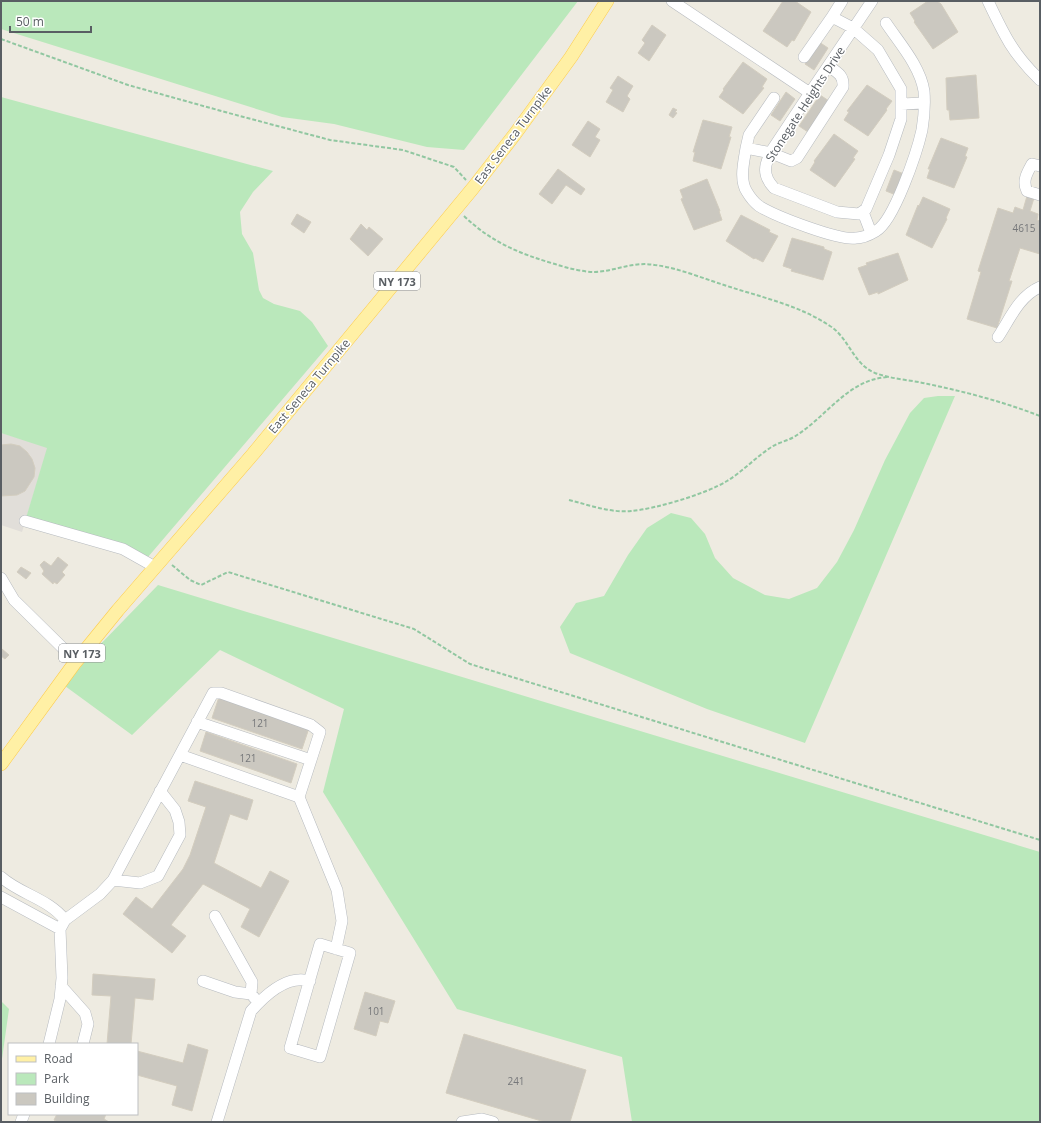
<svg xmlns="http://www.w3.org/2000/svg" width="1041" height="1123" font-family="'Open Sans',sans-serif">
<rect width="100%" height="100%" fill="#eeebe1"/>
<!-- industrial -->
<path fill="#e1ded9" d="M1 433 48 447 22 532 1 525Z"/>
<!-- green -->
<path fill="#bae8bb" d="M1 1H578L464 150 427 147 334 124 282 117 1 29Z
M1 97 273 171 253 192 240 212 242 234 253 253 259 290 263 298 274 304 300 311 312 322 328 346 148 557 26 518 47 448 1 433Z
M938 396H955L805 743 707 709 570 653 560 627 576 603 604 596 628 555 647 528 671 513 691 518 705 534 715 558 733 578 765 595 789 599 817 588 837 562 854 530 885 460 910 413 924 398Z
M158 585 1040 852V1122H632L622 1057 457 1009 323 792 344 709 220 650 132 735 65 686 91 654Z
M1 1001 9 1009 1 1066Z"/>
<!-- building -->
<path fill="#cbc8c0" stroke="#d3cdbf" d="M783 1H795L811 12 794 41 792 40 787 47 763 31Z
M928 1H937L941 4 958 32 933 49 914 22 915 21 910 13Z
M652 25 666 35 649 61 638 53 645 43 642 40Z
M819 42 828 48 814 70 805 64Z
M743 62 767 79 762 87 764 88 743 114 719 97 724 90 723 89Z
M976 75 979 118 950 120 949 110H947L946 78Z
M618 76 633 86 627 96 630 99 623 112 606 102 613 90 610 88Z
M867 85 892 101 886 109 887 110 868 136 844 120 849 112 847 111Z
M786 92 795 99 780 121 771 115Z
M820 95 829 101 808 132 799 126Z
M673 108 677 110 675 112 677 113 673 118 669 115Z
M703 120 732 127 729 137H731L721 169 693 161 695 152H693Z
M588 121 600 129 595 137 600 140 590 157 572 145Z
M834 134 858 151 853 158 855 159 835 187 810 170 815 162 814 161Z
M941 138 968 148 965 156 967 157 954 188 927 178 930 169H928Z
M558 169 585 189 581 195 566 185 552 204 539 194Z
M894 170 904 174 896 195 886 191Z
M707 179 720 211H719L722 220 694 230 681 199 683 198 680 190Z
M1027 196 1034 198 1030 211 1038 214 1037 220 1040 221V254L1020 248 1009 281H1012L997 328 967 319 981 272 978 271 998 208 1013 213 1015 207 1023 210Z
M923 197 950 209 946 218 947 219 932 248 906 235 918 205 919 206Z
M297 214 311 222 304 233 291 224Z
M741 215 770 230 769 232 778 236 763 262 755 258 754 259 726 241Z
M361 224 367 230 369 227 383 239 368 256 350 239Z
M792 238 824 247V249L832 252 823 280 791 271 792 269 783 266Z
M898 253 908 280 878 294V292L869 295 858 268 867 265 866 263Z
M11 444 20 446 27 452 32 459 35 468 34 477 25 491 17 495 1 496V445Z
M58 557 68 565 62 572 65 575 57 584 54 582 53 584 42 574 44 571 40 565 44 561 51 566Z
M21 567 31 573 26 579 17 572Z
M2 649 9 655 5 659 1 656Z
M219 697 309 728 302 749 212 718Z
M206 732 297 764 291 783 200 751Z
M195 781 253 800 247 820 230 814 214 863 261 888 270 871 289 881 259 937 241 927 250 909 203 884 171 925 186 936 172 953 123 914 136 897 152 909 183 869 190 855 206 807 188 801Z
M93 974 155 979 153 1000 135 998 131 1044H107L111 996 92 995Z
M365 992 395 1001 388 1023 380 1021 376 1036 354 1029Z
M464 1034 586 1070 570 1122H545L446 1093Z
M188 1044 208 1050 192 1111 172 1105 177 1086 137 1075V1051L183 1063Z
M57 1114H106L104 1119 109 1122H58L54 1120Z"/>
<g fill="none" stroke-linecap="round" stroke-linejoin="round">
<!-- minor casing -->
<g stroke="#b6babf" stroke-width="12">
<path id="minor" d="M672 1 810 93
M988 1C1004 35 1013 54 1040 80
M832 17 842 1
M804 57 832 17 853 28 878 50 901 89V119L889 155 866 209 859 214 837 212 774 188C762 175 764 165 772 150 805 100 838 51 872 1
M828 66C837 72 844 75 843 87L797 158 791 161 771 153 746 148C744 161 739 180 747 192 750 197 755 203 759 206 775 216 839 241 856 238 862 238 871 234 876 231 894 221 917 152 922 130 924 118 925 104 924 91 920 66 900 44 886 23
M901 104 924 103
M746 148 749 135 774 98
M1040 166 1032 164C1027 173 1022 181 1027 191L1040 195
M863 212 871 233
M998 337C1010 319 1019 296 1040 287
M25 521 123 549 155 567
M1 578 14 600 76 661
M197 722 311 760 299 797
M180 755 299 797 337 890 342 921 336 949
M1 877C20 894 49 899 65 920
M113 880 140 883 158 876 180 835 179 822 175 810 160 791
M1 897 60 929
M215 916 252 982 251 994 258 1002
M320 944 350 953 320 1057 290 1048Z
M203 981 235 992 251 994
M61 986 85 1013 88 1024 83 1044
M49 1044 60 999 62 978 60 929 65 920 100 894 113 880 213 693H221L311 725 320 732 311 760
M21 1122 24 1114
M217 1122 251 1011C265 995 287 974 310 981
M462 1122 482 1119 493 1122"/>
</g>
<!-- major casing -->
<g stroke="#fecc4a" stroke-width="14">
<path id="major" d="M1 764 74 664 118 610 253 454 473 188 515 134 571 57 607 1"/>
</g>
<!-- path -->
<path stroke="#91c7a1" stroke-width="2" stroke-dasharray="4 2" stroke-linecap="butt" d="M1 39 128 85 225 112 330 140 403 150 454 167 466 180
M464 216C491 242 520 254 555 264 567 268 583 272 595 272 616 271 633 261 655 265 678 268 702 278 724 285 760 297 799 305 830 326 849 338 853 364 875 373 891 379 911 380 928 384 966 392 1004 402 1040 416
M569 500C589 505 610 513 631 511 655 509 706 494 727 481 742 472 755 458 770 448 778 442 789 441 797 435 828 415 848 380 887 377
M172 565 190 580 201 585 228 572 414 629 470 664 1040 840"/>
<!-- minor -->
<use href="#minor" stroke="#fff" stroke-width="11"/>
<!-- major -->
<use href="#major" stroke="#fff0a5" stroke-width="13"/>
</g>
<g text-anchor="middle" dominant-baseline="central" stroke-width="3" stroke-linejoin="round" paint-order="stroke">
<!-- number labels -->
<g font-size="10" fill="#76787a">
<text x="1024" y="228">4615</text>
<text x="260" y="723">121</text>
<text x="248" y="758">121</text>
<text x="376" y="1011">101</text>
<text x="516" y="1081">241</text>
</g>
<!-- shield labels -->
<g fill="#fff" stroke="#8b8e92" stroke-width="1">
<rect x="374" y="272" width="46" height="18" rx="3"/>
<rect x="59" y="644" width="46" height="18" rx="3"/>
</g>
<g font-size="11" font-weight="bold" fill="#595e63">
<text x="397" y="281">NY 173</text>
<text x="82" y="653">NY 173</text>
</g>
<!-- street labels -->
<g font-size="12" fill="#595e63" stroke="#fff">
<text transform="translate(805 104) rotate(-57)">Stonegate Heights Drive</text>
<text transform="translate(513 135) rotate(-53)">East Seneca Turnpike</text>
<text transform="translate(309 386) rotate(-50)">East Seneca Turnpike</text>
</g>
</g>
<!-- border -->
<rect width="1041" height="1123" fill="none" stroke="#595e63" stroke-width="4"/>
<!-- legend -->
<rect x="8" y="1043" width="130" height="72" fill="#ffffff" stroke="#bdbfc1"/>
<rect x="16" y="1056" width="20" height="6" fill="#fff0a5" stroke="#bdbfc1"/>
<text x="44" y="1063" font-size="12" fill="#595e63">Road</text>
<rect x="16" y="1073" width="20" height="12" fill="#bae8bb" stroke="#bdbfc1"/>
<text x="44" y="1083" font-size="12" fill="#595e63">Park</text>
<rect x="16" y="1093" width="20" height="12" fill="#cbc8c0" stroke="#bdbfc1"/>
<text x="44" y="1103" font-size="12" fill="#595e63">Building</text>
<!-- scale -->
<path d="M10 26v6h81v-6" fill="none" stroke="#595e63" stroke-width="2"/>
<text x="16" y="26" font-size="12" fill="#595e63" stroke="#ffffff" stroke-width="3" paint-order="stroke">50 m</text>
</svg>
